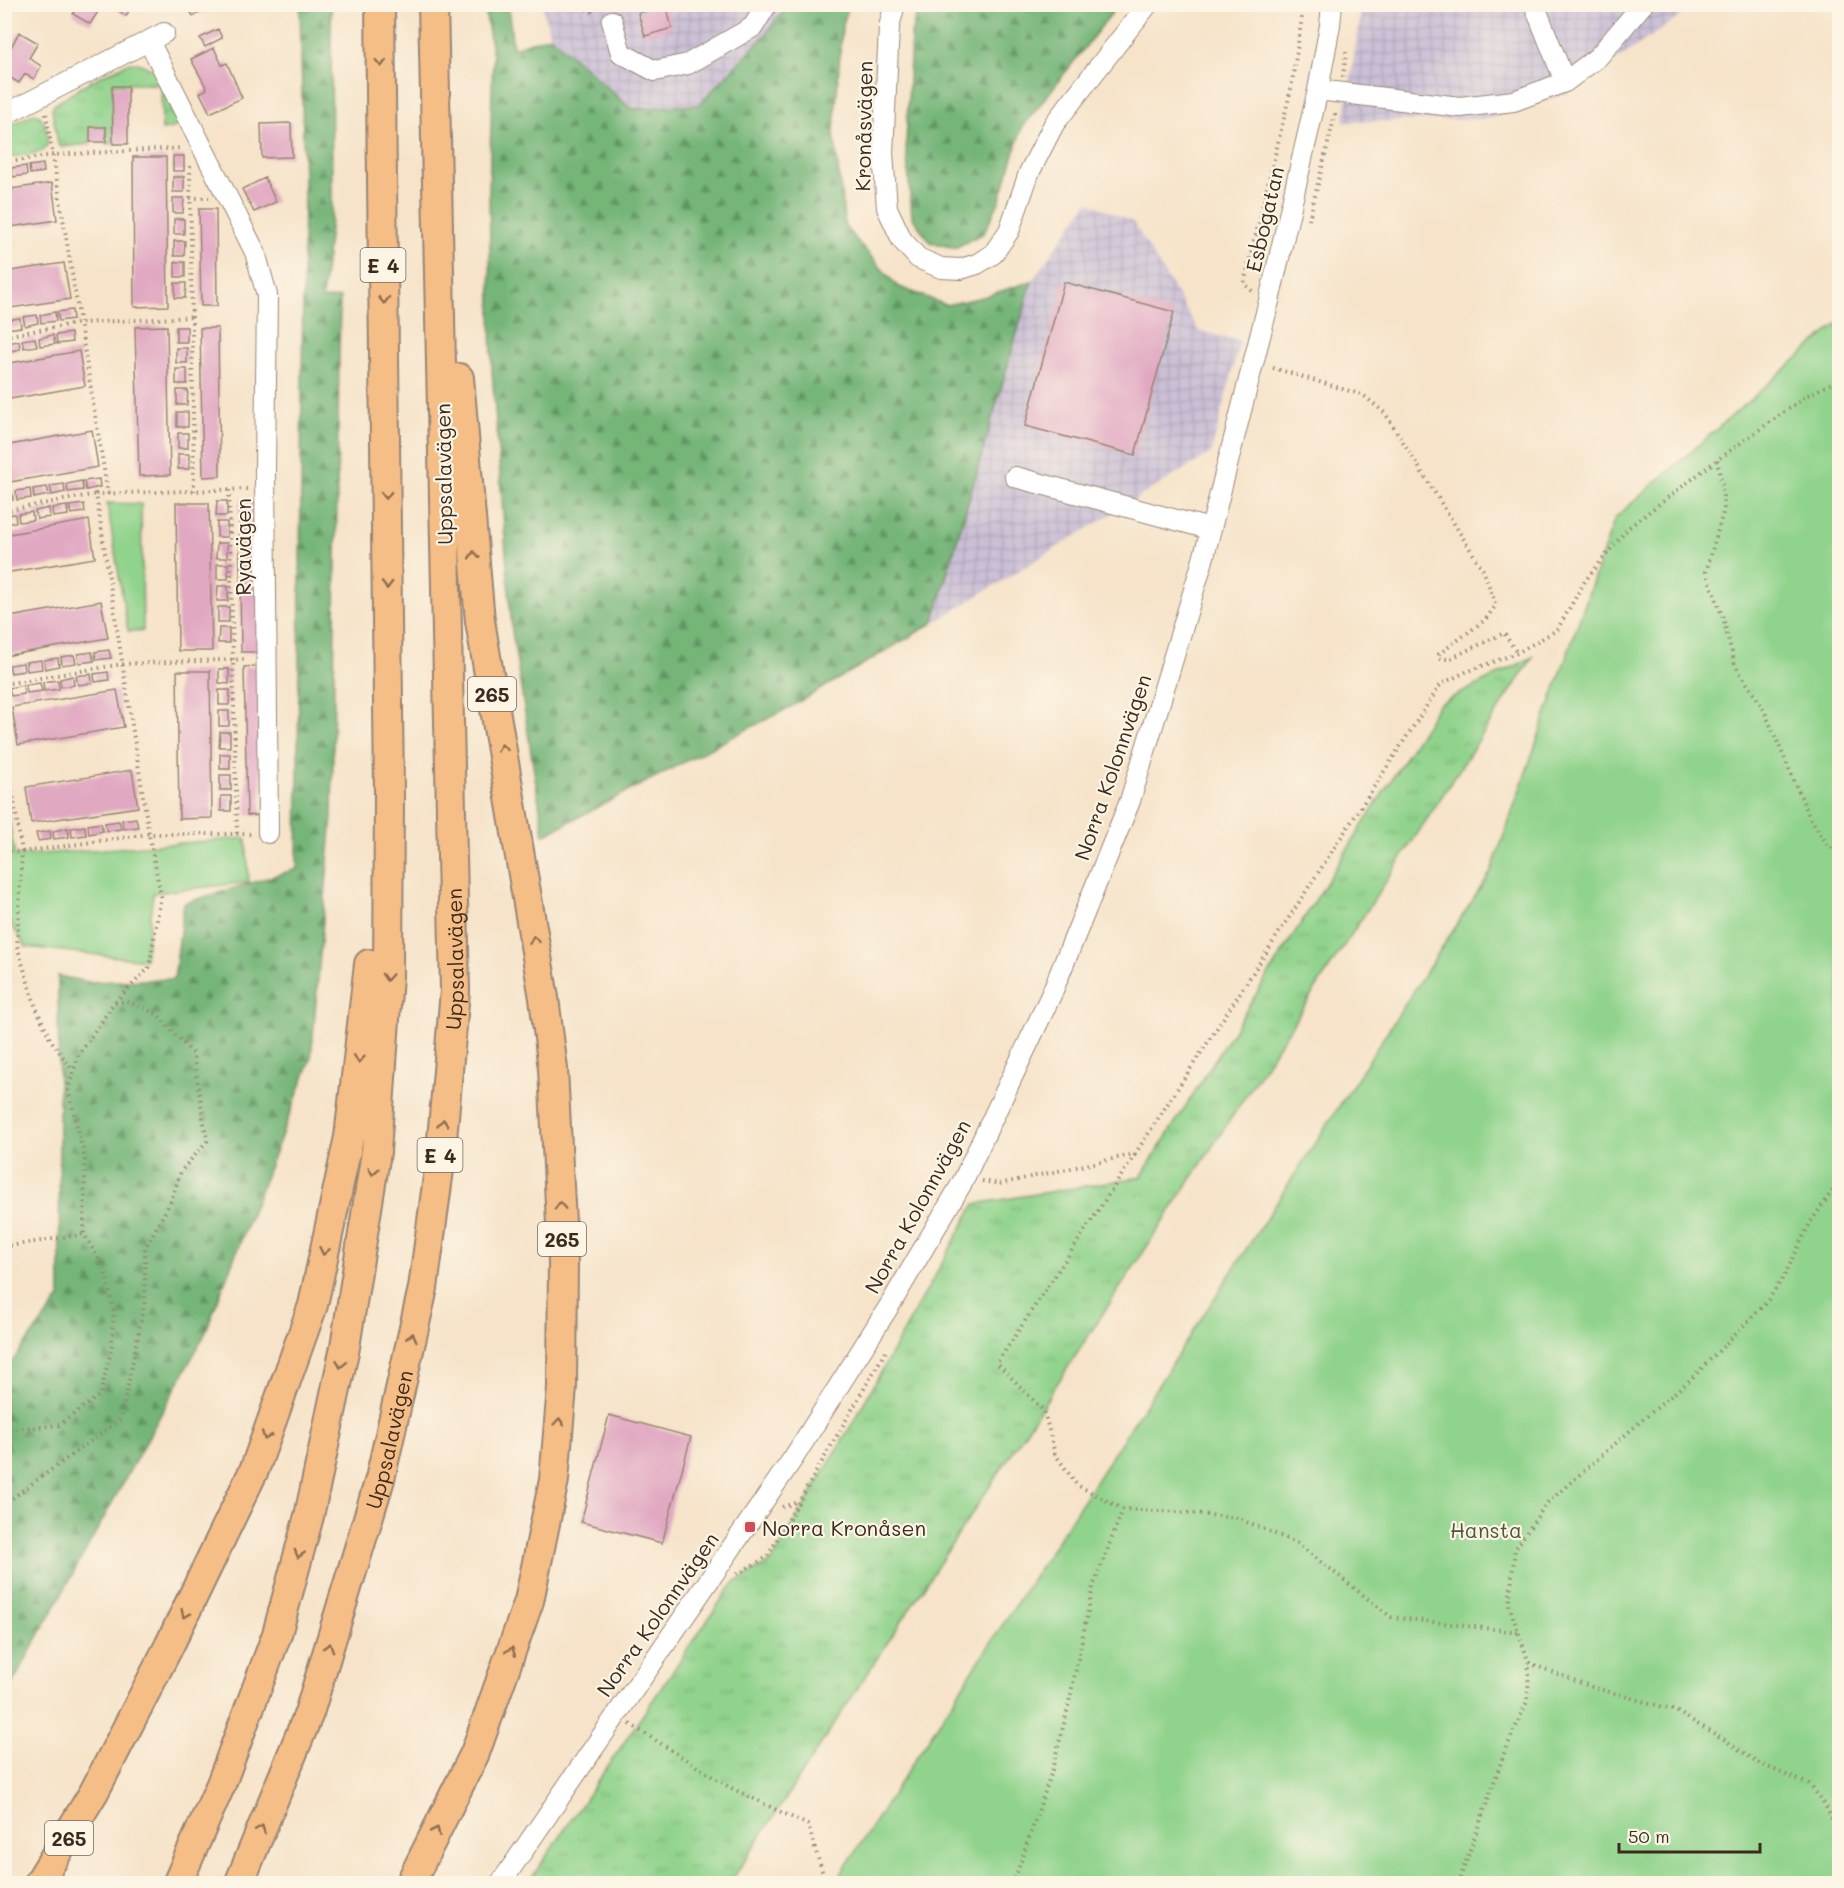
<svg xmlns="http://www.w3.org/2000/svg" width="1844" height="1888" font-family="Mali,sans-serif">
<defs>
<pattern id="industrial-grid" width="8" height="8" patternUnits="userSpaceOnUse" patternTransform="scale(1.5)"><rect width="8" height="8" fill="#cabfd6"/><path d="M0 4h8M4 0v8" fill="none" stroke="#aea4b7"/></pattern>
<pattern id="grass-tufts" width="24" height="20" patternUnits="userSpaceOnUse" patternTransform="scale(1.5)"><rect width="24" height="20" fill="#90d38c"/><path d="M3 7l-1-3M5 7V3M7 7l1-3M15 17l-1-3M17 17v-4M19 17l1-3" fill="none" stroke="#7db578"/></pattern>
<pattern id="forest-firs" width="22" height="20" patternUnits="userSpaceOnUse" patternTransform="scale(1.5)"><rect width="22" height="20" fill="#74b578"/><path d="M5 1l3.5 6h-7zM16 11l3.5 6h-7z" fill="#609362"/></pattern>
</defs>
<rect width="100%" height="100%" fill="#fcf5e5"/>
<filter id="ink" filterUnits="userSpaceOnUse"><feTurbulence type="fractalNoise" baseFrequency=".0167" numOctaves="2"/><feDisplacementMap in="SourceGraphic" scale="12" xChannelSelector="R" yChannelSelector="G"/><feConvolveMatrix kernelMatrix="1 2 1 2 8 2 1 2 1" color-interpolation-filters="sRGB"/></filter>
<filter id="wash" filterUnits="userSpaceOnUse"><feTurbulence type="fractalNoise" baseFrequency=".008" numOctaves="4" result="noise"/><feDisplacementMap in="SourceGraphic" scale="24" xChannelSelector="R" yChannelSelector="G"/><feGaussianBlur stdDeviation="1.35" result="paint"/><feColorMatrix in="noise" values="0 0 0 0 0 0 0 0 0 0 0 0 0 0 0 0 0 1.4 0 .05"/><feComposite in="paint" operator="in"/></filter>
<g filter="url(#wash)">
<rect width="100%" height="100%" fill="#f6e3c9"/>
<!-- industrial -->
<path fill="url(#industrial-grid)" d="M542 5H789L763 37 699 105 631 109 550 36Z
M1362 5H1697L1566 94 1489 119 1344 122Z
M1088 202 1133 222 1199 331 1240 341 1211 453 933 623 1032 281Z"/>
<!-- grass -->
<path fill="url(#grass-tufts)" stroke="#667e55" stroke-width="1.5" d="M128 63H138L156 71 180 122C176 129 169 129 162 130L161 84H113V144H106V127H90V144L61 147 58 144 52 108 54 105 91 81Z
M35 113C46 119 49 134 47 146L40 152 5 158V128Z
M1533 657 730 1883H528L726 1593 735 1582 772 1561 852 1424 975 1204 1141 1177 1439 704Z"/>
<!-- forest -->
<path fill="url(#forest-firs)" stroke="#58704b" stroke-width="1.5" d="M300 5H331L332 210 322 299 340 298 332 816 311 1059 204 1336 5 1697V1371L60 1298 58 976 89 982 174 979 184 903 297 869 304 185Z
M484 5H508L513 48 550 36 631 109 699 105 763 37 789 5H849L842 27 834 132 845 227 897 286 946 305 983 297 1032 281 933 623 794 705 544 835 512 631 492 370 489 192 493 56Z
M919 5H1118L1022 128 999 202 984 233 955 248 930 242 912 217 906 146 911 34Z"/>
<!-- park -->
<path fill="#90d38c" stroke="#667e55" stroke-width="1.5" d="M1839 322V1883H835L1491 872 1615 518Z
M107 503 141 504 143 631H128Z
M4 790 15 856 246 838 249 882 153 893 145 960 26 947 5 915Z"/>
<g id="blocks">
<!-- building -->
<path fill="#e1a8c2" d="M78 4H103L90 24 73 14Z
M109 4H133L126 16Z
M189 4H216L193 16 187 6Z
M666 5 672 28 645 36 638 13Z
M218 29 222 38 205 47 200 38Z
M19 32 38 43 29 58 41 66 34 79 25 74 19 83 4 74V61Z
M214 48 222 65 227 63 242 98 210 113 200 93 207 89 191 59Z
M112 86H128V144H113Z
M291 123 292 157 262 158 261 124Z
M90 127H106V142H90Z
M173 156H184V171H173Z
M133 157H166L168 306 134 307Z
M43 164 44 172 30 174 29 166Z
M26 166 27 175 13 177 11 168Z
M4 169H8L9 177 4 178Z
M173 177H184V192H173Z
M265 178 276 202 254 212 242 189Z
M52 183 57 220 4 228V190Z
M173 198H184L183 213H173Z
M199 209H216L217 306H201Z
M174 219H184V234H174Z
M174 241H185L184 256H174Z
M175 262H185V277H175Z
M64 263 70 299 4 309V272Z
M1064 282 1174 312 1135 455 1025 426Z
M175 283H186L185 298H175Z
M72 310 73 319 59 321 57 312Z
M55 312 56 321 41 323 40 315Z
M37 315 38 323 25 326 23 317Z
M20 318 21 327 7 329 6 320Z
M167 326 170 475 139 476 135 327Z
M176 327H187V342H176Z
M200 328H218L220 476 203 477Z
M71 333 72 342 57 344 56 335Z
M53 335 55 344 40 346 39 338Z
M35 338 37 346 24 348 22 340Z
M19 341 20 349 6 352 5 343Z
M176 348H187V363H176Z
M79 351 85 386 4 400V364Z
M176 369H187V384H176Z
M177 390H188L187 405H177Z
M177 412H188V427H177Z
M92 430 98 467 4 483V446Z
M178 433H188V448H178Z
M178 454H189V469H178Z
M99 479 100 487 86 490 84 481Z
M82 481 83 490 68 492 67 484Z
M64 484 65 492 52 495 50 486Z
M47 487 49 495 34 498 33 489Z
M30 489 31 498 17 500 16 491Z
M12 492 13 500 4 502V493Z
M217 501H227V516H216Z
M176 503H209L212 651H178Z
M239 503H258L259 652H241Z
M84 504 85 512 71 514 69 506Z
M67 506 68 515 53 517 52 508Z
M49 508 50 517 37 519 35 511Z
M32 512 33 520 19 522 18 514Z
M15 514 16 522 4 524V515Z
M89 520 95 558 4 573V535Z
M217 522H227V537H217Z
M217 543H227V558H216Z
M217 564H228V579H217Z
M218 586H228V601H217Z
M101 601 108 638 4 656V618Z
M218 607H229V622H218Z
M219 628H229V643H218Z
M109 650 111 658 96 660 95 652Z
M92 652 94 661 79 663 78 654Z
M74 655 76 663 62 665 61 657Z
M58 658 59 666 45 669 44 660Z
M41 660 42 669 27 671 26 662Z
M23 663 24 671 11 673 9 665Z
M260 666 261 816 247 815 244 667Z
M219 669H229V684L219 683Z
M177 671H210L212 818 179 819Z
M108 672 109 680 95 682 94 674Z
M91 674 92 683 78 685 76 676Z
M73 676 74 685 61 687 60 679Z
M58 680 59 689 44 691 43 682Z
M40 683 42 691 27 693 26 685Z
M23 685 24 694 11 696 9 688Z
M117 690 124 727 18 745 12 707Z
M219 690H230L229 705H219Z
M219 711H229V726H219Z
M220 732H230V747H219Z
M220 754H230V769H220Z
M132 770 138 807 31 823 26 787Z
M220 775H231V790H220Z
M221 796H231V811H221Z
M136 818 138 827 123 829 122 820Z
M119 821 121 829 106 831 105 823Z
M101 823 103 831 89 834 88 825Z
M85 826 86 835 72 837 71 828Z
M68 828 69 837 54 839 53 831Z
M50 831 51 839 38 841 36 833Z
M609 1415 691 1437 662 1543 581 1522Z"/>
</g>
</g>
<g filter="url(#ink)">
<use href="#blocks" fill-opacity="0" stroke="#988674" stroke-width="1.5"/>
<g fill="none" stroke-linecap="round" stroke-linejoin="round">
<!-- minor casing -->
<g stroke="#988674" stroke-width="22">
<path id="minor" d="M895 4 889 27 883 153 887 208 902 240 918 258 941 268 961 269 977 264 993 254 1009 231 1029 173 1054 124 1148 4
M1534 4 1565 82
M612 21 621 53 655 71 688 64 753 27 767 4
M149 41 255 252 267 295 265 470 268 833
M1318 90 1460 107 1514 101 1565 82 1598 57 1643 4
M4 115 164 33
M1015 477 1210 529
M500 1884 794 1457 893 1300 962 1183 1051 995 1130 801 1203 560 1269 301 1318 90 1330 25 1332 4"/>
</g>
<!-- highway casing -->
<g stroke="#988674" stroke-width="32">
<g id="highway">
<path d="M38 1884 94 1792 169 1646 255 1468 313 1305 349 1137 369 964"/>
<path d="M177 1884 221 1784 277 1634 309 1516 345 1347 376 1152 388 975 389 793 380 4"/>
<path id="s1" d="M239 1884 309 1713 380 1479 423 1288 440 1162 455 991 433 4"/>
<path d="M410 1884 475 1753 529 1601 554 1480 562 1387 563 1262 553 1069 544 998 480 621 459 378"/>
</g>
</g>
<!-- path -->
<path stroke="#988674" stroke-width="4" stroke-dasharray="1.5 4.5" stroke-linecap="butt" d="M575 4 596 14
M1343 77 1346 52
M46 114 108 494
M4 163 53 155 183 148
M190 166 194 491
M190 198H209
M1309 220 1336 111
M1252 291 1244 283 1291 89 1304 4
M4 336 80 323 192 317
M1273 368 1363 395 1385 413 1483 570 1496 605 1485 620 1439 654V659H1449L1504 633 1517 653
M1717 460 1722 484 1724 509 1706 572 1723 618 1735 665 1763 708 1810 818 1829 847 1840 853
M229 490 237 834
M4 511 96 494
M4 684 122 664 248 659
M4 738 22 852 17 946 35 1005 50 1039 73 1071
M4 851 22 852 149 834H251
M115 1002 149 968 161 896 149 834 96 494 247 489
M1135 1155 997 1363 1044 1411 1055 1454 1077 1485 1123 1509 1192 1513 1237 1518 1297 1543 1391 1617 1518 1632
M982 1181 999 1184 1135 1154 1441 684 1466 672 1517 653 1557 630 1585 581 1628 528 1717 460 1808 395 1840 379
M4 1247 84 1234
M4 1430 59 1425 100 1395 111 1351 114 1312 105 1270 84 1234 85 1159 68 1089 78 1056 114 1003 127 1001 157 1014 193 1054 207 1141 181 1171 171 1201 145 1248V1300L121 1419 4 1504
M782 1507 798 1502
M737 1574 767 1557 887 1349
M1529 1663 1592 1687 1674 1710 1725 1740 1760 1764 1809 1784 1823 1801 1840 1835
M630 1724 729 1787 808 1825 826 1884
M1013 1884 1051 1774 1067 1712 1093 1587 1123 1509
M1458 1884 1505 1751 1528 1699 1529 1663 1509 1605 1515 1549 1547 1503 1640 1422 1690 1380 1766 1303 1783 1278 1810 1223 1840 1180"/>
<!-- minor -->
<use href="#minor" stroke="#fff" stroke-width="20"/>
<!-- highway -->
<use href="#highway" stroke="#f6be87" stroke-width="28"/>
</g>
<!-- one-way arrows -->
<defs><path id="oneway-chevron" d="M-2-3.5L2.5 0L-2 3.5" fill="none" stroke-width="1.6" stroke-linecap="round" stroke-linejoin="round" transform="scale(1.5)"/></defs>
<g stroke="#8f6d4d">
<use href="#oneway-chevron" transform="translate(381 63) rotate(89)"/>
<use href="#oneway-chevron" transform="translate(384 300) rotate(89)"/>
<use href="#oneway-chevron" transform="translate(386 495) rotate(89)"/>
<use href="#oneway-chevron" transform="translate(474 555) rotate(-95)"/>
<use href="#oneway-chevron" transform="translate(387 585) rotate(89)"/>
<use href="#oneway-chevron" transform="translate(502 748) rotate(-100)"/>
<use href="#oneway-chevron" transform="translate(534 940) rotate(-100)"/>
<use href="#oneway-chevron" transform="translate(387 977) rotate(93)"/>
<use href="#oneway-chevron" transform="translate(359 1059) rotate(97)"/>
<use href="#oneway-chevron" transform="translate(443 1123) rotate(-85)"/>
<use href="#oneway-chevron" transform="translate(373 1171) rotate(99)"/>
<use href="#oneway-chevron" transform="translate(560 1206) rotate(-93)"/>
<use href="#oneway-chevron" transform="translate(324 1251) rotate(102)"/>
<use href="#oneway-chevron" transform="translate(412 1337) rotate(-77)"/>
<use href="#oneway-chevron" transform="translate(341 1364) rotate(102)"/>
<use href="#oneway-chevron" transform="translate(559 1422) rotate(-85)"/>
<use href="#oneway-chevron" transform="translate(266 1436) rotate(110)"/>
<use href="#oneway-chevron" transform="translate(299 1554) rotate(105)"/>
<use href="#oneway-chevron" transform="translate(185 1614) rotate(116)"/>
<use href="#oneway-chevron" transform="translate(329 1647) rotate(-73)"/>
<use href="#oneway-chevron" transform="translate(511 1651) rotate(-70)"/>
<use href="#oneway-chevron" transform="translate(261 1829) rotate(-68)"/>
<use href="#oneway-chevron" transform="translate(436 1831) rotate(-64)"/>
</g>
</g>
<!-- markers -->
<rect fill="#d1495b" stroke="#fcf5e5" stroke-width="2" x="744" y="1521" width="12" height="12" rx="3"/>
<g text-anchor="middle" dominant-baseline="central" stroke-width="4.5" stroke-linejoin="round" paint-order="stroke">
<!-- shield labels -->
<g fill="#fcf5e5" stroke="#75675a" stroke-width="1.5">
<rect x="360.5" y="248" width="45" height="34" rx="4.5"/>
<rect x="468" y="677" width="48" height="34" rx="4.5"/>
<rect x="417.5" y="1138" width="45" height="34" rx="4.5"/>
<rect x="538" y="1222" width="48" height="34" rx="4.5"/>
<rect x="45" y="1821" width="48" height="34" rx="4.5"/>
</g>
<g font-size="20" font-weight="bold" fill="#3b2a1e">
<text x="383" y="265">E 4</text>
<text x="492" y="694">265</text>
<text x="440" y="1155">E 4</text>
<text x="562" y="1239">265</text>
<text x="69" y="1838">265</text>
</g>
<!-- street labels -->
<g font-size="21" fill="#3b2a1e" stroke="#fcf5e5">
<text transform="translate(863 126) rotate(-89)">Kronåsvägen</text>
<text transform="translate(1264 219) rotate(-77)">Esbogatan</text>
<text transform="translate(443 474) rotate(-91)">Uppsalavägen</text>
<text transform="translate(242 547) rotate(-90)">Ryavägen</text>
<text transform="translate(1112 767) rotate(-71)">Norra Kolonnvägen</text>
<text stroke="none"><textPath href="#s1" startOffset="956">Uppsalavägen</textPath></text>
<text transform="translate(917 1206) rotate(-61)">Norra Kolonnvägen</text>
<text stroke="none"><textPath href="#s1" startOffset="470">Uppsalavägen</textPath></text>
<text transform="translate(657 1614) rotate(-55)">Norra Kolonnvägen</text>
</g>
<!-- poi labels -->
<g font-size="21" fill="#3b2a1e" stroke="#fcf5e5" text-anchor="start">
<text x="762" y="1527">Norra Kronåsen</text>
</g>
<!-- park labels -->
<g font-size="21" fill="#50543a" stroke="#fcf5e5">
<text x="1486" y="1529">Hansta</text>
</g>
</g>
<!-- margin -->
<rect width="1844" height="1888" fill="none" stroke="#fcf5e5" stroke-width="24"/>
<!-- scale -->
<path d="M1619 1843v9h141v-9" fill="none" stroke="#3b2a1e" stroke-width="3"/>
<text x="1628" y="1843" font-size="18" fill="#3b2a1e" stroke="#fcf5e5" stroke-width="4.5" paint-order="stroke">50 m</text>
</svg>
